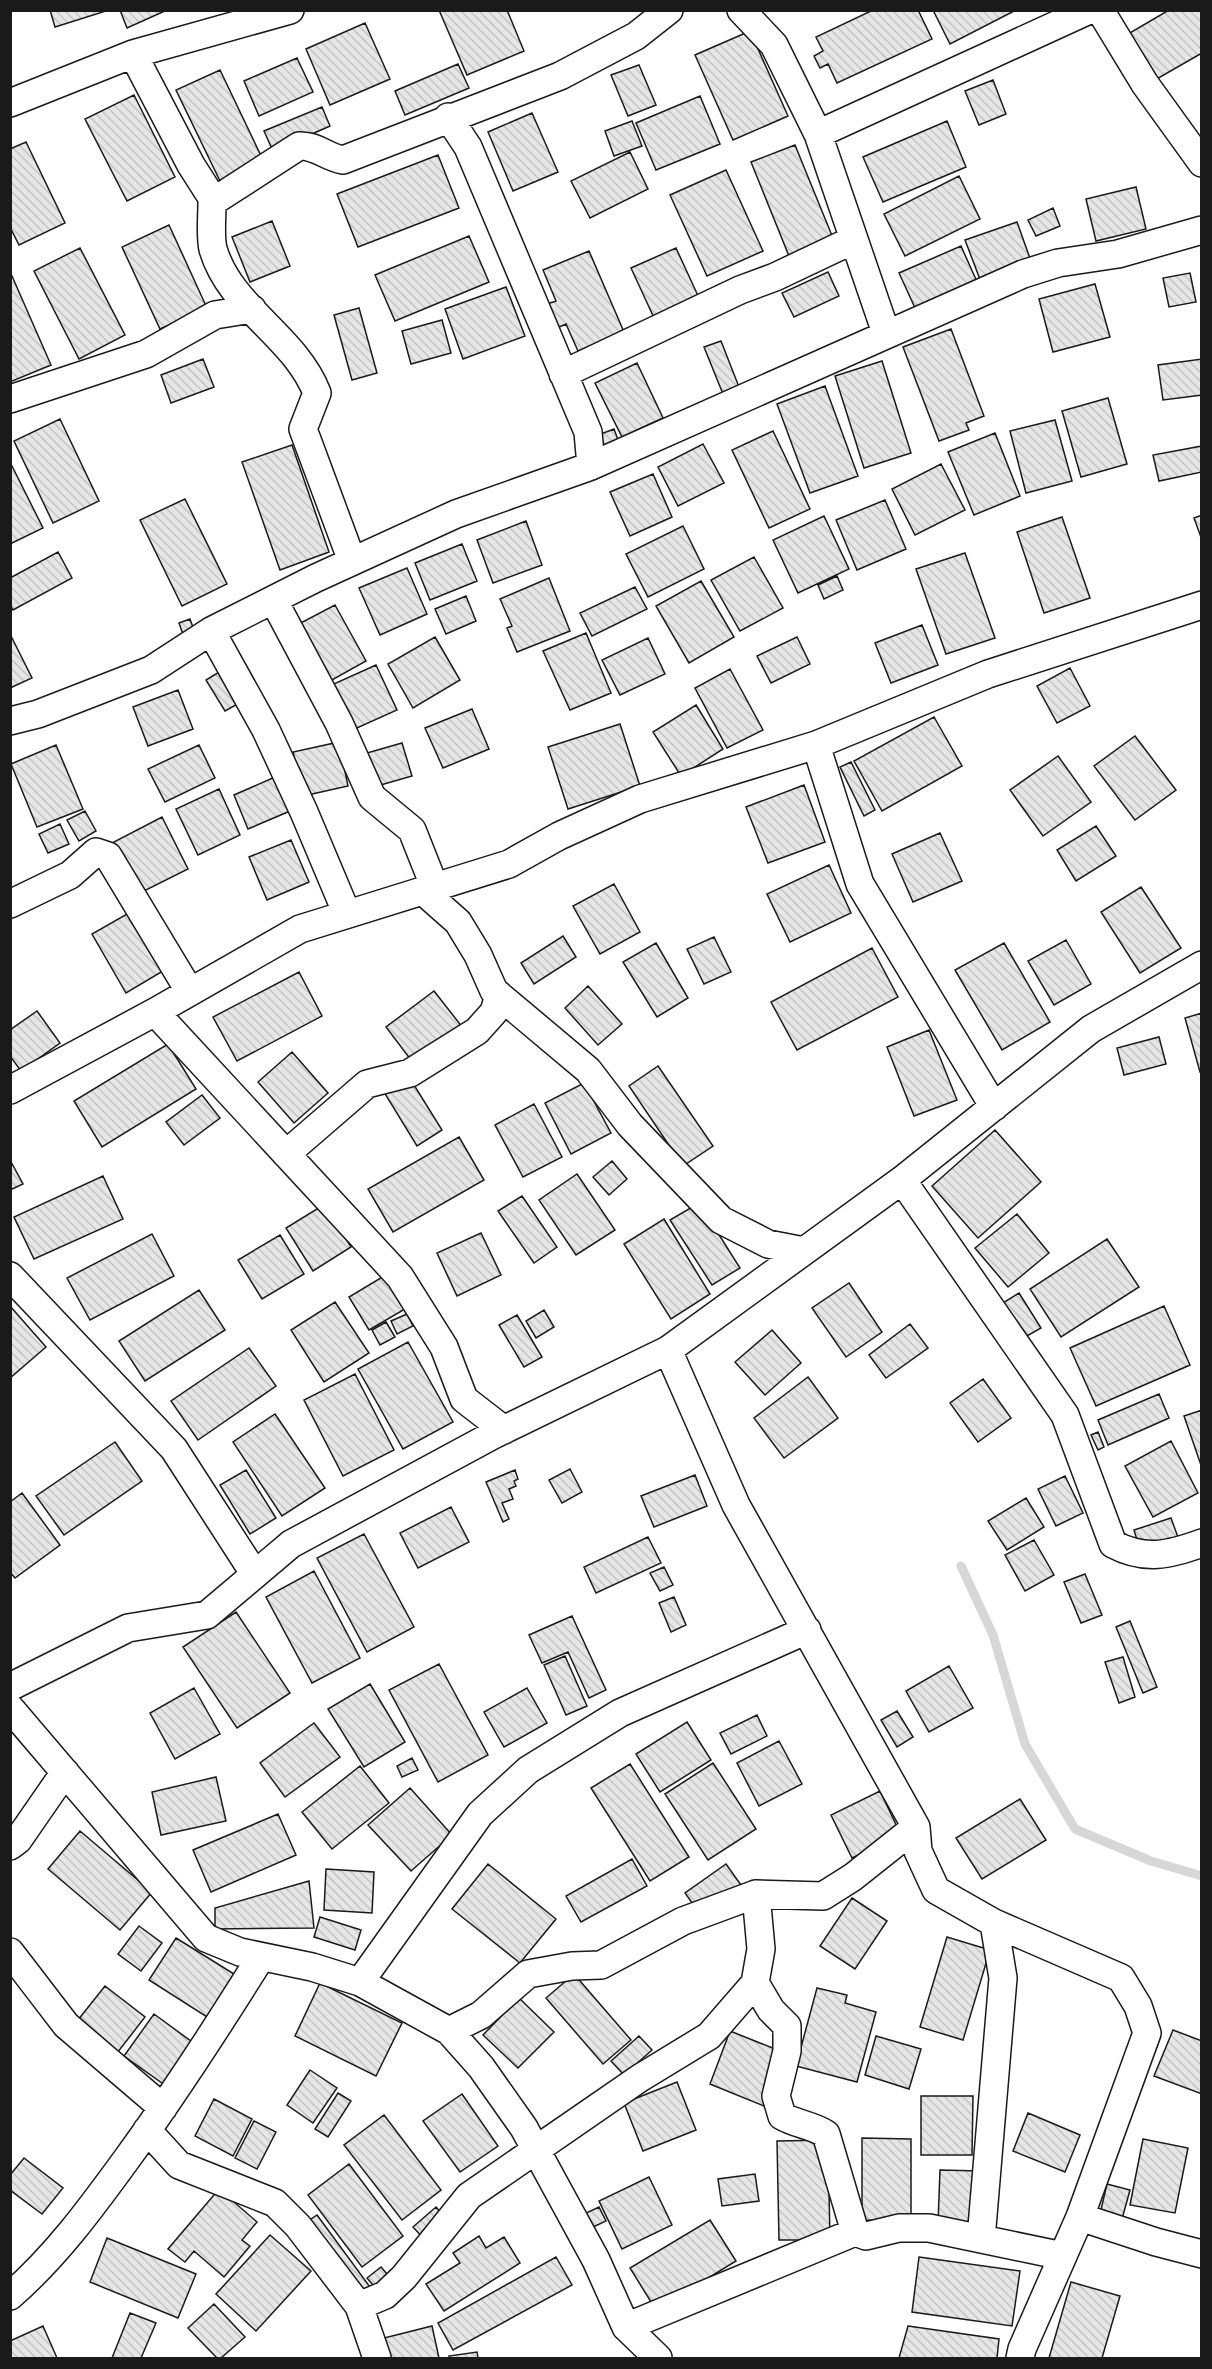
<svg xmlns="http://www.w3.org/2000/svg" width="1212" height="2369" font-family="'PT Sans',sans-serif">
<defs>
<pattern id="building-back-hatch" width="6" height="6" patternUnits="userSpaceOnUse" patternTransform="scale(1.5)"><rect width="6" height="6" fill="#e6e6e6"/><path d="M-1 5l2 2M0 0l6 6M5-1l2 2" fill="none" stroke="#c5c5c5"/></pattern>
</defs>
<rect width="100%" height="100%" fill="#fff"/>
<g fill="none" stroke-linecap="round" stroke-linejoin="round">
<!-- stream -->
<path stroke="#d7d7d7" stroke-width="9" d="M961 1566 993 1635 1025 1744 1075 1829 1151 1861 1202 1876"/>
</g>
<!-- building -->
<path fill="url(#building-back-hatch)" stroke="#1a1a1a" stroke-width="1.5" d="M50 10H106V11L55 27Z
M120 10H167L127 28Z
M439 10H507L524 51 467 75Z
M873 10H918L932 39 837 83 828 64 820 68 814 56 823 51 816 37Z
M933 10H1016L950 44Z
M1169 10H1202V53L1155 80 1128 34Z
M365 23 390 79 330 105 306 49Z
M750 31 788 116 733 140 695 55Z
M297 58 313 92 259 116 244 81Z
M458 64 469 88 405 115 395 91Z
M639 65 656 105 628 116 611 75Z
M220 70 263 160 220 181 176 90Z
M993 80 1006 114 979 125 965 91Z
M134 95 175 177 127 201 85 119Z
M700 96 720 144 656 170 636 123Z
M322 107 330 126 273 151 264 131Z
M532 113 558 172 513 191 488 132Z
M632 121 642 146 614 156 605 131Z
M947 121 966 167 883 202 863 157Z
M26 142 65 223 19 245 10 227V149Z
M795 145 835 243 791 261 751 162Z
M630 152 648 189 590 218 571 181Z
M438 155 459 208 358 247 337 194Z
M726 170 763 251 707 276 670 195Z
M959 176 980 219 905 256 884 214Z
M1136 187 1146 229 1096 241 1086 199Z
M1053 208 1060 226 1036 236 1028 220Z
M272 221 290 266 250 282 232 237Z
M1017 222 1032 264 981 282 965 240Z
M169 225 207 308 160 329 122 247Z
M469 236 489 282 395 321 375 275Z
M961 246 978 284 916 310 899 273Z
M80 248 125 335 79 359 34 271Z
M676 248 700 300 655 320 631 268Z
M589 251 624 332 578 351 566 324 557 328 547 304 556 301 543 270Z
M828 272 839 296 794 317 782 293Z
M1190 273 1196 302 1169 307 1163 278Z
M12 276 51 365 10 382V277Z
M1095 284 1110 337 1053 352 1039 299Z
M506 287 525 336 463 359 445 309Z
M359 308 377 373 352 380 334 315Z
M442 320 451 353 411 364 402 331Z
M951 329 984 416 966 423 969 430 939 441 903 347Z
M721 341 739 387 723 394 704 347Z
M203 359 214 387 171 403 161 375Z
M1202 359V395L1163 400 1158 365Z
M882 361 911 453 864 468 835 376Z
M637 363 663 418 622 437 595 383Z
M825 386 858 476 810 493 777 404Z
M1108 398 1127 464 1081 477 1062 411Z
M60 419 99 501 53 523 14 441Z
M1055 420 1072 481 1026 493 1010 431Z
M614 429 620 445 600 454 593 437Z
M773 431 810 509 769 528 732 450Z
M995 433 1020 496 974 515 948 452Z
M703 444 724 483 678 506 658 467Z
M292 445 329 552 280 570 242 462Z
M1202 446V472L1159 481 1153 455Z
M10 462 43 528 10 544Z
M941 464 965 510 915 535 892 489Z
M653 474 672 517 630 536 610 492Z
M185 499 227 584 182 606 140 520Z
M885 500 906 549 857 570 836 520Z
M1202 515V540L1194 518Z
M824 516 849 569 798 593 773 540Z
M1062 517 1090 598 1044 613 1017 532Z
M526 521 542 565 493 583 477 540Z
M683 526 704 569 648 597 626 554Z
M462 544 477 581 430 600 415 563Z
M58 552 72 578 13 610 10 605V578Z
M965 553 995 638 946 654 916 569Z
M754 557 783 608 740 631 711 580Z
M407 568 427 614 380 635 359 588Z
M837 576 843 590 824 599 818 585Z
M549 578 570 631 517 652 507 628 512 626 500 599Z
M701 581 734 637 689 663 656 606Z
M635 587 647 609 592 636 580 613Z
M466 596 476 621 446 634 435 609Z
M335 605 366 661 323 685 291 628Z
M190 619 195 633 184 637 179 623Z
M922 625 938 665 891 683 875 643Z
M586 633 611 693 570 710 543 651Z
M10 634 32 678 10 688Z
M435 637 460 680 413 708 388 664Z
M797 637 810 664 771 683 757 656Z
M648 638 665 674 620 695 602 660Z
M376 665 397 710 348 732 327 687Z
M1070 668 1090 706 1057 723 1037 686Z
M224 669 243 701 225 711 206 680Z
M730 669 763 730 727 748 695 688Z
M178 690 193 729 148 746 133 707Z
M696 705 723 749 681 776 653 732Z
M472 709 489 749 443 768 425 728Z
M934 717 962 766 882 811 854 761Z
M620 724 640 786 568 809 548 747Z
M1135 736 1176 790 1135 820 1094 766Z
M339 742 348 786 303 796 293 752Z
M402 743 412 776 370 788 360 755Z
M56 745 83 809 37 827 11 764Z
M199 745 215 778 165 802 148 769Z
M1058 756 1091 802 1043 836 1010 790Z
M851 762 875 810 864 816 840 767Z
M275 777 290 811 248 829 234 795Z
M804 785 825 842 768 863 746 807Z
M219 789 240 835 198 855 176 809Z
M85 811 96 831 79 841 67 820Z
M162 817 188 869 136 895 110 844Z
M60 824 69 844 48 853 39 834Z
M1096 826 1116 856 1076 881 1057 850Z
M940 833 962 881 913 902 892 854Z
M291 840 309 882 267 900 249 857Z
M829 865 851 913 790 942 767 894Z
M614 884 640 932 600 954 573 906Z
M1141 887 1181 948 1140 973 1101 912Z
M134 910 168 968 126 993 92 934Z
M563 936 576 957 534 984 521 963Z
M714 937 731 972 704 984 687 949Z
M1066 940 1091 984 1054 1005 1028 961Z
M656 943 688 998 657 1017 623 962Z
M1004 943 1050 1022 1002 1050 955 970Z
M872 948 898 997 797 1050 771 1002Z
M299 972 322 1016 237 1061 213 1017Z
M588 986 622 1024 598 1045 565 1008Z
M434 991 463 1028 414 1064 386 1027Z
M37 1011 60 1043 21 1071 10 1056V1030Z
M1202 1013V1071L1200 1072 1185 1018Z
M929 1030 957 1100 914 1116 887 1047Z
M1159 1037 1166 1064 1124 1075 1117 1048Z
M168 1044 196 1089 102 1147 74 1101Z
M292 1052 328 1093 294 1123 258 1082Z
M658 1066 713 1146 683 1166 629 1086Z
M409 1077 442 1130 417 1146 384 1092Z
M584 1083 611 1133 571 1154 545 1103Z
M202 1095 220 1118 184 1145 166 1122Z
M534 1104 562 1157 523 1177 495 1125Z
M995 1130 1041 1182 978 1238 932 1186Z
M459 1137 484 1180 393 1232 368 1189Z
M10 1160 23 1184 10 1190Z
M612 1161 627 1179 609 1195 593 1177Z
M577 1174 615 1230 576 1255 539 1200Z
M103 1176 123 1219 34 1259 14 1217Z
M522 1196 557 1247 534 1263 498 1211Z
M699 1203 740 1268 712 1285 670 1220Z
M325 1204 351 1247 313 1271 286 1228Z
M1017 1214 1049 1253 1008 1287 975 1248Z
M664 1219 710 1294 671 1319 624 1244Z
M481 1233 501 1275 457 1296 437 1253Z
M152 1234 174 1276 90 1320 67 1278Z
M280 1235 304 1274 262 1299 238 1260Z
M1107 1239 1139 1287 1061 1337 1030 1289Z
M384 1276 405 1309 369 1330 349 1297Z
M849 1283 882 1332 846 1357 812 1308Z
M199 1290 225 1330 145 1381 119 1341Z
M1019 1293 1041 1328 1020 1340 998 1306Z
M335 1302 369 1353 324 1382 291 1330Z
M10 1306 46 1347 10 1378Z
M1164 1306 1190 1365 1096 1406 1070 1348Z
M544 1310 554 1327 536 1338 526 1321Z
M407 1314 413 1326 397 1334 391 1321Z
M517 1315 542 1357 524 1367 499 1325Z
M386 1322 395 1337 380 1345 372 1330Z
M910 1324 928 1348 886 1378 869 1355Z
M772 1330 801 1363 765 1395 735 1362Z
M408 1342 453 1422 403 1449 358 1369Z
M249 1348 276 1386 198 1440 171 1401Z
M355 1374 394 1450 343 1476 304 1400Z
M808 1377 838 1418 784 1458 754 1418Z
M983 1379 1011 1418 978 1442 950 1403Z
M1159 1394 1169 1418 1108 1445 1098 1420Z
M1202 1410V1468L1184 1416Z
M275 1414 325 1488 282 1516 233 1442Z
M1098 1432 1104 1447 1098 1450 1091 1435Z
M1171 1441 1198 1493 1153 1517 1125 1466Z
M115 1442 142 1481 64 1535 36 1496Z
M570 1469 582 1492 562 1503 549 1480Z
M246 1470 276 1518 250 1534 220 1485Z
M515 1470 518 1479 514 1481 516 1486 509 1489 513 1499 502 1503 509 1519 503 1522 486 1482Z
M695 1475 707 1506 654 1527 641 1496Z
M1065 1476 1083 1513 1056 1526 1038 1489Z
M22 1493 60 1545 15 1578 10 1572V1502Z
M1026 1498 1044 1527 1007 1550 988 1521Z
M451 1507 469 1542 418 1568 400 1533Z
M1171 1518 1179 1540 1141 1553 1134 1530Z
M364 1534 414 1627 367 1652 317 1558Z
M648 1537 661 1563 596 1593 584 1567Z
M1034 1540 1054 1575 1025 1591 1005 1555Z
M664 1567 673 1585 660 1591 650 1573Z
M314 1571 360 1658 312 1683 266 1597Z
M1085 1574 1102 1615 1081 1623 1064 1582Z
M674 1597 686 1625 671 1632 659 1603Z
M236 1612 290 1693 237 1728 183 1647Z
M572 1616 606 1690 589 1698 568 1652 542 1663 529 1635Z
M1130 1621 1157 1687 1143 1693 1116 1627Z
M565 1656 587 1706 566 1715 544 1665Z
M1123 1657 1135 1697 1119 1703 1105 1662Z
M439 1664 488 1755 438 1782 389 1690Z
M949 1666 973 1708 929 1732 906 1691Z
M370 1684 405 1742 364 1767 328 1709Z
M194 1688 220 1734 175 1759 150 1713Z
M527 1688 547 1723 504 1747 484 1712Z
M897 1711 913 1737 897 1747 881 1720Z
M757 1715 767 1736 731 1754 720 1733Z
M687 1722 711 1760 660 1792 636 1754Z
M314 1723 340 1757 285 1797 260 1763Z
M779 1741 802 1784 759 1806 737 1763Z
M412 1758 418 1770 402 1777 397 1766Z
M713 1763 756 1829 708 1860 665 1794Z
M630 1764 689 1857 650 1881 591 1788Z
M360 1766 389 1803 332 1849 302 1812Z
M216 1777 226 1821 161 1835 152 1792Z
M410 1788 452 1835 411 1871 368 1825Z
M880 1791 901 1835 852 1858 831 1815Z
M1020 1799 1046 1840 982 1879 956 1838Z
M278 1814 296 1855 211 1892 193 1850Z
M80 1831 152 1892 120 1930 48 1869Z
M632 1859 647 1886 581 1922 566 1896Z
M488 1864 556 1919 520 1963 452 1909Z
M726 1864 741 1885 700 1914 685 1893Z
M326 1869 374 1872 372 1913 324 1910Z
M309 1881 314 1928 215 1929V1908Z
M852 1898 887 1921 855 1969 820 1946Z
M320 1917 361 1930 355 1950 314 1937Z
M139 1926 162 1943 141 1971 118 1954Z
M947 1937 990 1950 963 2040 920 2027Z
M176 1938 234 1974 207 2017 149 1980Z
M574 1974 631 2040 603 2064 546 1998Z
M320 1983 402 2023 376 2076 295 2036Z
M105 1986 145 2017 114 2057 74 2025Z
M817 1988 847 1995 845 2003 876 2012 857 2082 796 2066Z
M519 1998 554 2032 518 2068 483 2035Z
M154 2014 199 2047 169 2088 124 2056Z
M1173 2030 1202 2041V2094L1154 2076Z
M730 2031 785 2053 764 2106 710 2084Z
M639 2036 652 2050 624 2075 611 2061Z
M876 2036 921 2049 909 2089 865 2075Z
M310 2070 337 2088 313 2123 287 2105Z
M677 2082 696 2130 643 2151 624 2103Z
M338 2093 351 2101 328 2137 315 2129Z
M462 2094 498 2146 460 2172 423 2121Z
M921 2096H973L972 2155H921Z
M214 2099 252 2119 233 2156 195 2136Z
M1028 2113 1080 2135 1065 2172 1013 2151Z
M384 2115 441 2190 402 2220 344 2145Z
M254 2121 276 2132 257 2169 235 2158Z
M862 2138 911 2139V2221L862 2220Z
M1143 2139 1188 2148 1175 2213 1130 2205Z
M828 2140 830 2240H779L777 2141Z
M24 2158 63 2188 42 2214 10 2190V2175Z
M349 2164 403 2236 362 2267 308 2195Z
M940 2170 980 2171 977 2226 938 2224Z
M755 2174 759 2201 722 2206 718 2179Z
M649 2177 672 2225 622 2249 599 2201Z
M1107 2184 1130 2190 1122 2219 1100 2214Z
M219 2189 257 2222 242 2240 250 2246 224 2277 194 2251 185 2262 168 2249Z
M436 2207 448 2221 426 2241 413 2227Z
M599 2207 606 2221 589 2229 582 2215Z
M317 2215 370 2287 356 2297 304 2224Z
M710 2220 736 2261 656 2310 630 2268Z
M270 2235 311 2271 256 2331 216 2294Z
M479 2236 486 2248 504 2237 520 2263 444 2311 426 2284 460 2263 453 2253Z
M107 2238 196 2274 178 2318 90 2282Z
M556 2257 572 2285 453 2350 438 2323Z
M919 2257 1020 2271 1012 2326 912 2312Z
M381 2267 393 2281 379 2292 367 2278Z
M1071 2282 1120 2296 1102 2358H1049Z
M214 2304 245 2337 221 2358H217L188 2328Z
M130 2313 156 2323 141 2358H112Z
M43 2326 57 2358H10V2341Z
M432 2326 439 2358H389L384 2338Z
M908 2326 999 2339 997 2358H899Z
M477 2352 478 2358H450L449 2356Z"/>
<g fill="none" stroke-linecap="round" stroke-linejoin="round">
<!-- street casing -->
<g stroke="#1a1a1a" stroke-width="30">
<path id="street" d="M741 10 774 45 818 134 886 333
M1100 10 1145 84 1202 163
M133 54 191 165 214 201 212 203C212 217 210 236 213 249 230 308 295 336 317 393L303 429 352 561
M10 103 133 54 290 10
M448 117 468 147 588 432 591 466
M818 134 1089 10
M214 201 299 146C316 145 326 157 343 160L560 76 636 36 669 10
M563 374 740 290 775 277 853 240
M10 399 146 354 215 315 252 309
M274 601 339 723 372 797 412 830 435 888
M211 631 266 730 304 812 347 914
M10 721 38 714 151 670 211 631 316 578 456 514 591 466 1023 274 1058 263 1118 254 1202 230
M816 745 860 884 994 1107
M423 891 458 922 478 955 494 991 588 1070 630 1125 721 1220 768 1244 804 1251
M10 904 70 875 96 852 108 856 190 992
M155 1012 400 1277 444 1347 464 1399 504 1430
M10 1090 155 1012 300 929 509 864 559 836 640 799 816 745 988 674 1202 605
M286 1154 367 1084 410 1073 477 1031 494 1012 499 995
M902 1180 1065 1415 1113 1544C1145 1561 1169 1555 1202 1543
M10 1276 174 1449 254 1573
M668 1350 736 1505 916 1827 918 1851 936 1890 994 1923 1121 1978 1138 2006 1147 2033 1080 2217 1022 2349 1020 2358
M10 1687 128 1628 207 1615 291 1544 493 1435 668 1350 902 1180 1091 1029 1202 965
M10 1708 206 1938 240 1952 312 1967 360 1982 449 2031 481 2067 524 2128 596 2260 626 2327 658 2358
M10 1846 18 1840 65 1772
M10 1952 66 2025 163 2108
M360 1982 480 1814 528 1770 620 1713 807 1630
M755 1983 771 2010 787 2026V2051L776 2096 782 2116C796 2124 812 2125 826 2134L855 2232
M449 2031 481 2015 528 1974 572 1966 601 1965 683 1921 756 1894 823 1896 853 1877 916 1827
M147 2130 179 2165 275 2203 298 2226 359 2306 377 2358
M1080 2217 1156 2242 1202 2254
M981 2239 1003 1978 994 1923
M10 2296C56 2256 91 2208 126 2160 174 2094 218 2026 261 1957
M359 2306 385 2295 404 2277 469 2196 640 2078 709 2036 755 1983 761 1949 756 1894
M626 2327 855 2232 866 2236 899 2228H929L1063 2256"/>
</g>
<!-- street -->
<use href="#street" stroke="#fff" stroke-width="27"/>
</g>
<!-- border -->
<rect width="1212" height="2369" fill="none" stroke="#1a1a1a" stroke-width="24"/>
</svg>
